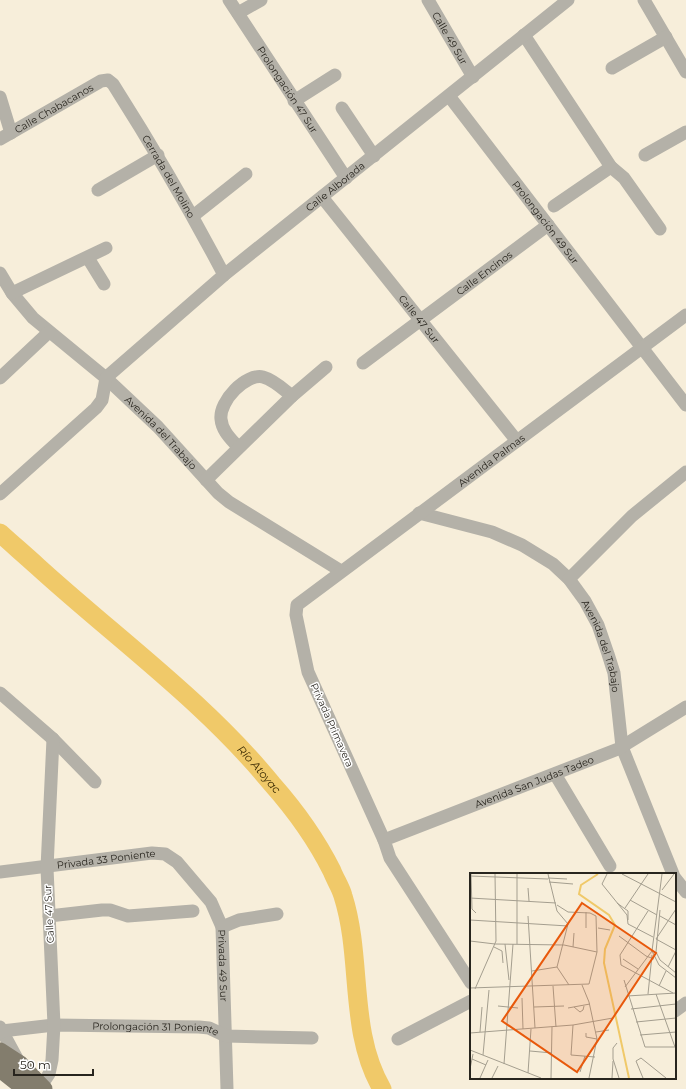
<svg xmlns="http://www.w3.org/2000/svg" width="686" height="1089" font-family="Montserrat,sans-serif">
<rect width="100%" height="100%" fill="#f7eeda"/>
<g fill="none" stroke-linecap="round" stroke-linejoin="round">
<!-- river -->
<path stroke="#f0c969" stroke-width="19" id="s1" d="M0 533C12 544 25 555 37 566 116 638 204 701 272 784 295 810 316 839 332 871 335 879 341 888 343 896 363 959 348 1031 382 1089"/>
<!-- minor -->
<g stroke="#b4b1a8" stroke-width="13">
<path id="s2" d="M229 0 346 178"/>
<path id="s3" d="M428 0 473 77"/>
<path d="M644 0 686 72"/>
<path d="M238 13 261 0"/>
<path d="M524 35 611 167 624 178 660 229"/>
<path d="M612 68 666 37"/>
<path id="s4" d="M449 96 686 405"/>
<path d="M0 97 11 133"/>
<path d="M294 101 335 75"/>
<path d="M342 108 374 156"/>
<path id="s5" d="M0 139 101 81 108 80 113 84C153 147 190 210 224 275"/>
<path d="M645 155 686 132"/>
<path d="M98 190 158 155"/>
<path id="s6" d="M322 197 517 441"/>
<path d="M554 206 611 167"/>
<path d="M193 216 246 174"/>
<path d="M88 258 104 284"/>
<path id="s7" d="M0 273 12 293 33 318 106 378 158 427 218 493 229 502 341 571"/>
<path d="M12 293 106 248"/>
<path id="s8" d="M363 363 548 225"/>
<path d="M0 378 49 332"/>
<path d="M238 447C231 439 222 431 221 419 219 401 246 373 263 377 274 380 283 389 292 396"/>
<path d="M206 480 292 396 326 367"/>
<path id="s9" d="M0 494 96 408 102 400 106 378 109 375 224 275 568 0"/>
<path id="s10" d="M419 513 492 532 522 545 553 564 569 579 585 601 598 625 608 654 614 673 622 747 673 874"/>
<path d="M569 579 632 516 686 472"/>
<path d="M0 693 53 739 95 782"/>
<path d="M555 774 610 866"/>
<path id="s11" d="M384 840 308 672 296 615 297 605 686 315"/>
<path id="s12" d="M0 872 152 853 165 854 177 862 211 902 222 927 227 1089"/>
<path d="M675 878 686 892"/>
<path d="M49 916 102 910H110L128 916 193 911"/>
<path d="M222 927 239 920 277 914"/>
<path id="s13" d="M471 983 390 858 384 840 618 749 686 707"/>
<path d="M675 1011 686 1003"/>
<path d="M0 1027 20 1064"/>
<path id="s14" d="M0 1033 2 1031 54 1025 199 1027 209 1028 226 1036 312 1038"/>
<path d="M398 1039 471 1001"/>
<path d="M41 1086 49 1074 52 1060 54 1025 47 868 53 739"/>
</g>
<!-- major -->
<path stroke="#837d6d" stroke-width="17" d="M0 1051 20 1064 44 1089
M0 1069 25 1089"/>
</g>
<g text-anchor="middle" dominant-baseline="central" stroke-width="3" stroke-linejoin="round" paint-order="stroke">
<!-- street labels -->
<g font-size="10" fill="#28251e" stroke="#fff">
<text stroke="none"><textPath href="#s3" startOffset="44">Calle 49 Sur</textPath></text>
<text stroke="none"><textPath href="#s2" startOffset="107">Prolongación 47 Sur</textPath></text>
<text stroke="none"><textPath href="#s5" startOffset="62">Calle Chabacanos</textPath></text>
<text stroke="none"><textPath href="#s5" startOffset="238">Cerrada del Molino</textPath></text>
<text stroke="none"><textPath href="#s9" startOffset="460">Calle Alborada</textPath></text>
<text stroke="none"><textPath href="#s4" startOffset="159">Prolongación 49 Sur</textPath></text>
<text stroke="none"><textPath href="#s8" startOffset="151">Calle Encinos</textPath></text>
<text stroke="none"><textPath href="#s6" startOffset="156">Calle 47 Sur</textPath></text>
<text stroke="none"><textPath href="#s7" startOffset="228">Avenida del Trabajo</textPath></text>
<text stroke="none"><textPath href="#s11" startOffset="495">Avenida Palmas</textPath></text>
<text stroke="none"><textPath href="#s10" startOffset="242">Avenida del Trabajo</textPath></text>
<text transform="translate(332 725) rotate(66)">Privada Primavera</text>
<text stroke="none"><textPath href="#s13" startOffset="329">Avenida San Judas Tadeo</textPath></text>
<text stroke="none"><textPath href="#s12" startOffset="107">Privada 33 Poniente</textPath></text>
<text transform="translate(49 914) rotate(-93)">Calle 47 Sur</text>
<text stroke="none"><textPath href="#s12" startOffset="299">Privada 49 Sur</textPath></text>
<text stroke="none"><textPath href="#s14" startOffset="157">Prolongación 31 Poniente</textPath></text>
</g>
<!-- water labels -->
<g font-size="11" font-style="italic" fill="#382800" stroke="#fff">
<text stroke="none"><textPath href="#s1" startOffset="351">Río Atoyac</textPath></text>
</g>
</g>
<!-- overview -->
<g transform="translate(470 873)">
<rect width="206" height="206" fill="#f7eeda"/>
<path fill="none" stroke="#f0c969" stroke-width="2" d="M128 1 111 12 109 21 139 42 145 52 135 76 134 90 159 205"/>
<path fill="none" stroke="#a49e8f" stroke-width="1" d="M1 1 2 36 6 40M47 1V71M78 1 87 38 98 51 87 94 99 112M137 1 132 11 157 42 158 51 183 64M152 1 206 29M192 1 182 78 189 92 206 105M0 3 78 6M78 5 97 6M79 9 103 11M58 15 59 28M192 17 204 1M0 25 86 30M160 27 187 42M147 30 158 38V47M155 35 178 1M206 36 186 66 206 77M190 37 186 79 190 87 206 100M178 38 150 82 151 92 203 120M58 43 65 155M190 43 206 52M0 47 98 53M116 55V39M128 55 140 57M149 63 176 83 184 86M0 68 25 71 94 72 127 79 126 43 120 40 98 39 87 32M35 71 39 107M24 74 32 78 33 90M103 74 104 60M153 86 168 96M198 94 206 78M62 98 87 94M154 107 175 174H206M112 112 119 129 127 166 119 205M83 113 86 154M189 113 196 98M155 114 182 78M0 115 119 111 127 79M5 116 26 68 25 1M178 121 182 82M186 121 205 174M157 123 206 120M52 125 53 156M28 133 48 135M64 134 94 133M104 134 110 139 113 137 114 133M98 135 120 131M161 136 206 131M166 149 206 145M103 152 101 182 125 184M10 159 12 134M126 159 139 157M0 160 103 152 143 145M116 160V164L127 166M170 162 206 159M147 170 143 175V186L149 205M0 177 71 205M60 178 82 180M13 182 19 117M2 186 16 192M34 191 43 71M0 196 3 181M110 199 115 183M58 200 61 156M10 205 18 187M22 205 28 193M81 205 82 154M142 205 143 188M173 205 166 188 171 185 196 205"/>
<path fill="#e8590c" fill-opacity="0.15" stroke="#e8590c" stroke-width="2" d="M112 30 186 80 107 199 32 148Z"/>
<rect width="206" height="206" fill="none" stroke="#28251e" stroke-width="2"/>
</g>
<!-- scale -->
<path d="M14 1069v6h79v-6" fill="none" stroke="#28251e" stroke-width="2"/>
<text x="20" y="1069" font-size="12" fill="#28251e" stroke="#ffffff" stroke-width="3" paint-order="stroke">50 m</text>
</svg>
